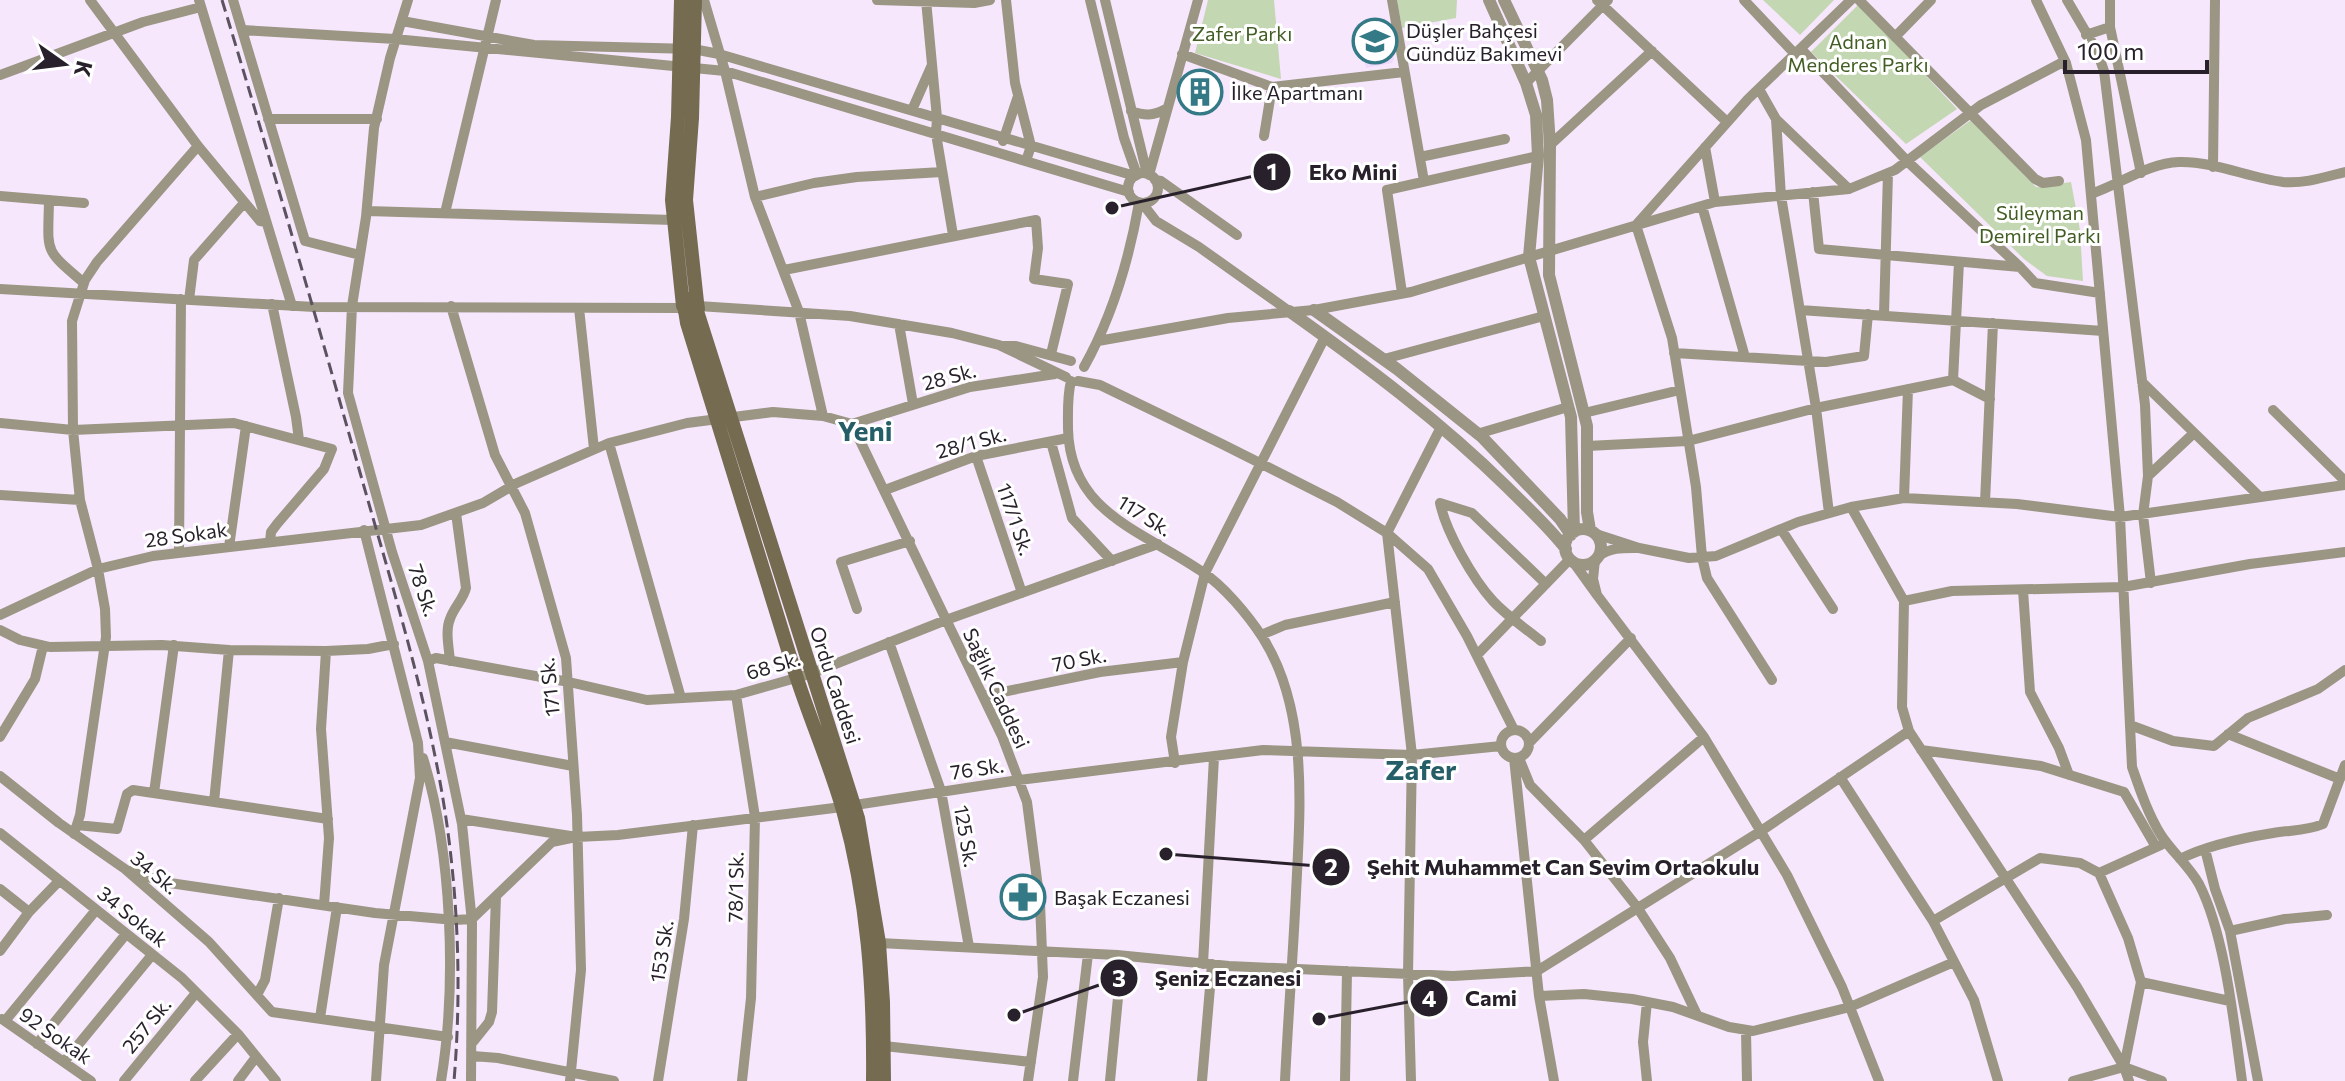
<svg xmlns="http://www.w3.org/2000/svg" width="2345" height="1081" font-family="Commissioner,sans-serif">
<rect width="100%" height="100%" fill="#f6e7fd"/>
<!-- built -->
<path fill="#f0dafc" d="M1385 18 1394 59 1392 63 1366 68 1356 24Z"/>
<!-- green -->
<path fill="#c3d7b2" d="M1208 0H1274L1281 79 1195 53Z
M1397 0H1457L1456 18 1402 28Z
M1763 0H1834L1800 35Z
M1859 4 1957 109 1906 144 1811 52Z
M1971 120 2036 187 2071 182 2080 230 2083 281 2047 276 2024 259 1920 157Z"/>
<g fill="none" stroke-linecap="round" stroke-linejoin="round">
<!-- minor -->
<path stroke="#9b9583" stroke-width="10" d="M90 0 198 146 260 221 266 222
M199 0 292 306
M233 0 305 241 360 255
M408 0 390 58 374 128 366 217 352 306 348 393 392 552 428 661 462 824 472 922 471 1081
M704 0 725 71 755 197 799 312 823 416
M877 0 974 3 990 0
M926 0 937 118 936 134 953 235
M1006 0 1015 83 1031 146 1026 161
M1090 0 1124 138 1137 175
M1105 0 1147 174
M1392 0 1424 181
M1597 0 1727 122
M1744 0 1795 54
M1859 0 2035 179 2043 183 2059 181
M2036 0 2066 63 2086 140 2120 517 2132 767C2140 790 2148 814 2161 835 2172 852 2189 866 2199 884 2225 934 2234 1024 2242 1081
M2067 0 2097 51 2104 71 2145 405 2148 476 2143 515 2151 583
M2110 0V27L2141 173
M402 21 534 45 693 49 719 54 1135 176
M242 30 395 39 725 71 1129 192
M2086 35 2110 27
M1895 37 1931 0
M1801 49 1907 161 2020 267
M1182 54 1272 87 1404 72
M0 75 143 22 201 7
M1526 83 1608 0
M1759 89 1776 119 1781 196 1816 408 1829 513
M912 110 931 67
M1131 111C1145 116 1153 116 1166 109
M268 119H377
M1776 119 1849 189
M1264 136 1272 87
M1003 141 1018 96
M1550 145 1652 51
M1705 147 1715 202
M1420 157 1505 139
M2213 167 2215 0
M1128 188a15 15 0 1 1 30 0a15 15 0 1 1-30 0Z
M1149 175 1198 0
M1155 180 1161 181 1237 235
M1813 192 1819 249 2020 267 2035 283 2100 293
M2091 194C2120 184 2149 163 2179 162 2214 161 2249 178 2283 182 2304 184 2325 177 2345 172
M0 196 84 203
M755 197 814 183 857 177 942 172
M49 200C48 254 43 248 84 283
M1142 203 1156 221 1199 247 1289 311
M1702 206 1745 357
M367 211 674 220
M445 213 496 0
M784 270 1036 220 1038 248 1034 279 1068 284 1051 354
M0 289 314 307 683 308
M1402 293 1387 190 1538 156
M189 300 194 260 244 203
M272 304 296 417 299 440
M451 306 495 455 525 513 566 658 577 815 581 970 570 1081
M698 306 850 316 952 333 999 345 1066 377
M579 308 594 449
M1800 310 2103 331
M1884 315 1888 173
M899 324 913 404
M1098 341 1228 318 1314 310 1411 292 1715 202 1849 189 1895 170 1981 105 2065 61
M1001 346H1016L1071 361
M1674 353 1826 362 1864 356 1868 314
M1384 359 1544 316
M1084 367C1112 317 1129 260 1139 203
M1953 380 1959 262
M1071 381C1067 397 1068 413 1068 429 1070 513 1143 531 1201 571 1224 586 1248 615 1263 638 1309 711 1300 810 1296 893 1293 956 1288 1018 1285 1081
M1078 381 1100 385 1222 444 1337 502 1387 533 1428 569 1467 636 1514 730
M2142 382 2260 497
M2273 410 2345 481
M1584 413 1680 390
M0 423 73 430 234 423 332 449 324 469 277 524 271 532 270 542
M852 424 1002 736 1027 802 1040 903 1043 977 1028 1081
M852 424 970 387 1055 374
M1477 434 1568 407
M1051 442 1072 518 1112 561
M609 443 681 698
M1587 446 1688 441 1816 408 1953 380 1990 399
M976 456 1022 593
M2148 476 2194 433
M885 490 976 456 1068 438
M0 495 80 500
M1904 498 1908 389
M1985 502 1993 323
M1851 507 1904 601 1902 707 1909 731 2077 987 2124 1067 2129 1081
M1781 529 1833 609
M364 530 418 743 420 778 384 965 376 1081
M1596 534 1639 548C1624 548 1611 547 1599 556
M229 547 246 426
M1639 548 1689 558 1716 556 1798 522 1851 507 1904 498 2017 504 2120 517 2345 485
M179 552 181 299
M1574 563 1597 595 1593 579 1595 560
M2023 590 2030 692 2059 748 2069 775
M1597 595 1704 737 1787 875 1842 987 1879 1081
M1904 601 1952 591 2123 587 2250 564 2345 552
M857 609 841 562 910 541
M0 615 98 569 153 556 421 525 483 503 517 483 609 443 687 423 773 412 823 416 852 424
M0 630 20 640 50 647 162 645 229 650 326 651 368 649 394 644
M1261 635 1285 625 1395 602
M1541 641C1525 628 1507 616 1493 601 1473 579 1446 532 1440 503L1472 513 1546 584
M889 642 941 791 969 947
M1477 655 1570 559
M428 661 436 658 569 682 647 700 736 695 810 674 946 620 1158 544
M450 661C449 648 445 631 450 619 454 607 463 600 466 588L456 513
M1772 680 1707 578 1702 557 1696 487 1672 338 1636 225 1748 99 1851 0
M736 695 755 817 751 998 742 1081
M983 696 1100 672 1183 662
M2130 725 2173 741 2214 746 2248 718 2318 689 2345 670
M1501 744a14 14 0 1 1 28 0a14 14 0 1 1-28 0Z
M2228 734 2340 779
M0 737 35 679 43 646
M445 742 573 766
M1529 743 1631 638
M1921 750 2041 766 2124 792 2156 847
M423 758C452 852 457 984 441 1081
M1514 758 1539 996 1554 1081
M1519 758 1530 785 1584 840 1637 907 1670 958 1697 1015
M1175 763 1171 737 1183 662 1205 573 1325 337
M0 776 59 823 125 869 209 942 272 1012 448 1037
M1840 777 1933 921 1974 1000 1998 1081
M154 793 174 645
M214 802 229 650
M461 819 577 837 618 835 842 807 1019 780 1263 750 1412 755 1501 746
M77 825 117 829 127 794 133 790 328 819
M0 833 182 978 238 1034 276 1081
M74 834 80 815 106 637 105 609 98 569 80 500 73 430 72 321 85 280 97 262 198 146
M1584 840 1704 737
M2205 849 2215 889 2230 931 2258 1081
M2180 859C2208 845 2242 838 2273 833 2290 830 2307 831 2323 824L2345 765
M130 871 163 882 375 913 455 920 472 919 552 842 571 838
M2099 873 2161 845
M0 889 29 912
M324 905 329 838 321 729 326 651
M1933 921 2040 858 2080 863 2099 873 2128 938 2141 982 2124 1067
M2230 931 2285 919 2327 915
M879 943 1117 955 1229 966 1453 976 1537 971 1761 831 1909 731
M0 951 29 912 59 881
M1203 964 1214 757
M2141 982 2230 1001
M257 995 265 980 279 898
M1539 996 1584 994 1632 999 1673 1007 1729 1027 1753 1031 1850 1007 1954 962
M320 1018 337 907
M2 1019 91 1081
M5 1021 96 910
M1746 1031 1747 1081
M473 1042 489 1022 492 1012 496 896
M37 1044 126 934
M884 1046 1031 1062
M473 1056 498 1058 614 1081
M64 1062 152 955
M124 1081 196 993
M195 1081 238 1034
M238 1081 256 1057
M658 1081 684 919 693 825
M1073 1081 1088 954
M1110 1081 1122 956
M1202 1081 1212 964
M1345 1081 1347 971
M1411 1081 1408 974 1412 755 1387 533 1441 427
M1647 1081 1643 1042 1647 1002
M2073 1081 2124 1067 2162 1081"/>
<!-- tertiary -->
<path stroke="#9b9583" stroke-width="12" d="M1489 0 1526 83 1536 115 1538 156 1529 257 1571 417 1574 532
M1504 0 1542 80 1547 100 1550 145 1549 275 1587 426V512L1590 530
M1314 310 1397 369 1482 437 1560 519 1571 535
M1289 311C1365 365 1440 421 1507 487 1527 507 1548 526 1566 549
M1565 547a18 18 0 1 1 36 0a18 18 0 1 1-36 0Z"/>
<!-- secondary -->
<path stroke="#746b50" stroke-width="14" d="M681 0 678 117 672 200 683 306
M695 0 692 118 686 200 697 302
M697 311 858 818 879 943 883 1002 884 1081
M685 312 695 313 698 309 697 302 690 299 684 304 687 323C722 437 758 552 793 666 808 715 829 761 843 810 868 899 874 989 873 1081"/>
<!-- rail -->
<path stroke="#5c5360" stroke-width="3" stroke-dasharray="12 6" stroke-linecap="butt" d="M222 0C270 158 316 317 361 476 387 568 416 662 435 756 457 862 463 974 454 1081"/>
</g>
<!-- icons -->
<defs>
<g id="school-ring" transform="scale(2.3)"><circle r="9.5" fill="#fff" stroke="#337986" stroke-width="1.5"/><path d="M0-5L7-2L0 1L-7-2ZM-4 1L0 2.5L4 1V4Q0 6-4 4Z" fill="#337986"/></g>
<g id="building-ring" transform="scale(2.3)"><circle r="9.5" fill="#fff" stroke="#337986" stroke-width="1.5"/><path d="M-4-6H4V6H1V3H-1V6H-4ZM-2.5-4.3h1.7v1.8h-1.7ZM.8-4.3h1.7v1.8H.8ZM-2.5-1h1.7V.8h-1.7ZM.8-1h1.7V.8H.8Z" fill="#337986"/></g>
<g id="pharmacy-ring" transform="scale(2.3)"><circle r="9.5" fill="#fff" stroke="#337986" stroke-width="1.5"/><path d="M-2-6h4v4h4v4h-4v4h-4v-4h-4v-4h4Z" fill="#337986"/></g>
</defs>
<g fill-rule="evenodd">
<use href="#school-ring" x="1375" y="41"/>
<use href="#building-ring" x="1200" y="92"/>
<use href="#pharmacy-ring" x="1023" y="897"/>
</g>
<g text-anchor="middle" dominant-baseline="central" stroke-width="6" stroke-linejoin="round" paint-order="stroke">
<!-- poi labels -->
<g font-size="20" fill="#28212b" stroke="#fff" text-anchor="start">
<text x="1406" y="30">Düşler Bahçesi<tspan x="1406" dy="23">Gündüz Bakımevi</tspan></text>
<text x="1231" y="92">İlke Apartmanı</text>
<text x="1054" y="897">Başak Eczanesi</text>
</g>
<!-- park labels -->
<g font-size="20" fill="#425d23" stroke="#fff">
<text x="1242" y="33">Zafer Parkı</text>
<text x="1858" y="41">Adnan<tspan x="1858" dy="23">Menderes Parkı</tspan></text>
<text x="2040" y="212">Süleyman<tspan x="2040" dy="23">Demirel Parkı</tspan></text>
</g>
<!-- street labels -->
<g font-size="20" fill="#28212b" stroke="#fff">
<text transform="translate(949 376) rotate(-15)">28 Sk.</text>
<text transform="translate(971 442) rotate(-15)">28/1 Sk.</text>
<text transform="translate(1145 515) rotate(32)">117 Sk.</text>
<text transform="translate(1016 519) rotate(71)">117/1 Sk.</text>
<text transform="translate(186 534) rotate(-8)">28 Sokak</text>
<text transform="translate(424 590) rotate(71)">78 Sk.</text>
<text transform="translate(1079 659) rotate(-11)">70 Sk.</text>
<text transform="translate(773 665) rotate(-16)">68 Sk.</text>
<text transform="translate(836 685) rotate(72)">Ordu Caddesi</text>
<text transform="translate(549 687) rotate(-96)">171 Sk.</text>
<text transform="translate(997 688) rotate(65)">Sağlık Caddesi</text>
<text transform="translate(977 768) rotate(-8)">76 Sk.</text>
<text transform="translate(967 836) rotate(80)">125 Sk.</text>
<text transform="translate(155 872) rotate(40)">34 Sk.</text>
<text transform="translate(735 887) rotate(-89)">78/1 Sk.</text>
<text transform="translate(133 916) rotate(39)">34 Sokak</text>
<text transform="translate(661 951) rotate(-81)">153 Sk.</text>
<text transform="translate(146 1025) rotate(-51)">257 Sk.</text>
<text transform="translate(56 1035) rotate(35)">92 Sokak</text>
</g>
<!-- district labels -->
<g font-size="28" font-weight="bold" fill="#265e68" stroke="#fff">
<text x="865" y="430">Yeni</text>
<text x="1421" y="769">Zafer</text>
</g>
</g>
<!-- callouts -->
<path fill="none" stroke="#28212b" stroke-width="3" d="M1112 208L1272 172M1166 854L1331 867M1014 1015L1119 978M1319 1019L1429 998"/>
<g fill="#28212b" stroke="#fff" stroke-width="3">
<circle cx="1112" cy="208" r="8"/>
<circle cx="1166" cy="854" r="8"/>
<circle cx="1014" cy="1015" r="8"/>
<circle cx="1319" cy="1019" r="8"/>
<circle cx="1272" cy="172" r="20"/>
<circle cx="1331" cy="867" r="20"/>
<circle cx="1119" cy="978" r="20"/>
<circle cx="1429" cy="998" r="20"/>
</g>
<g font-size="24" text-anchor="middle" font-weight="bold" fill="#fff">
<text x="1272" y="180">1</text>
<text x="1331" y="876">2</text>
<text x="1119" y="987">3</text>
<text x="1429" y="1007">4</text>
</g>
<g font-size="22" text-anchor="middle" font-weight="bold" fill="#28212b" stroke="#fff" stroke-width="6" stroke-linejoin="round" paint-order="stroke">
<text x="1353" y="180">Eko Mini</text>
<text x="1563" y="875">Şehit Muhammet Can Sevim Ortaokulu</text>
<text x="1228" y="986">Şeniz Eczanesi</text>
<text x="1491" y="1006">Cami</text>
</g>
<!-- north arrow -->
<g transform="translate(64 64) rotate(104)" stroke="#ffffff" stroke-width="6" paint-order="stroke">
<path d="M0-6L14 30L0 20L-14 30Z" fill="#28212b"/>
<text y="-12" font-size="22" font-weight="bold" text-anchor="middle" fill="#28212b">K</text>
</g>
<!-- scale -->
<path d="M2065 60v12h142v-12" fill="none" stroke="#28212b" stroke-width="4"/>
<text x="2077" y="60" font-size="24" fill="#28212b" stroke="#ffffff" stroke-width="6" paint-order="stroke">100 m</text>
</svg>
